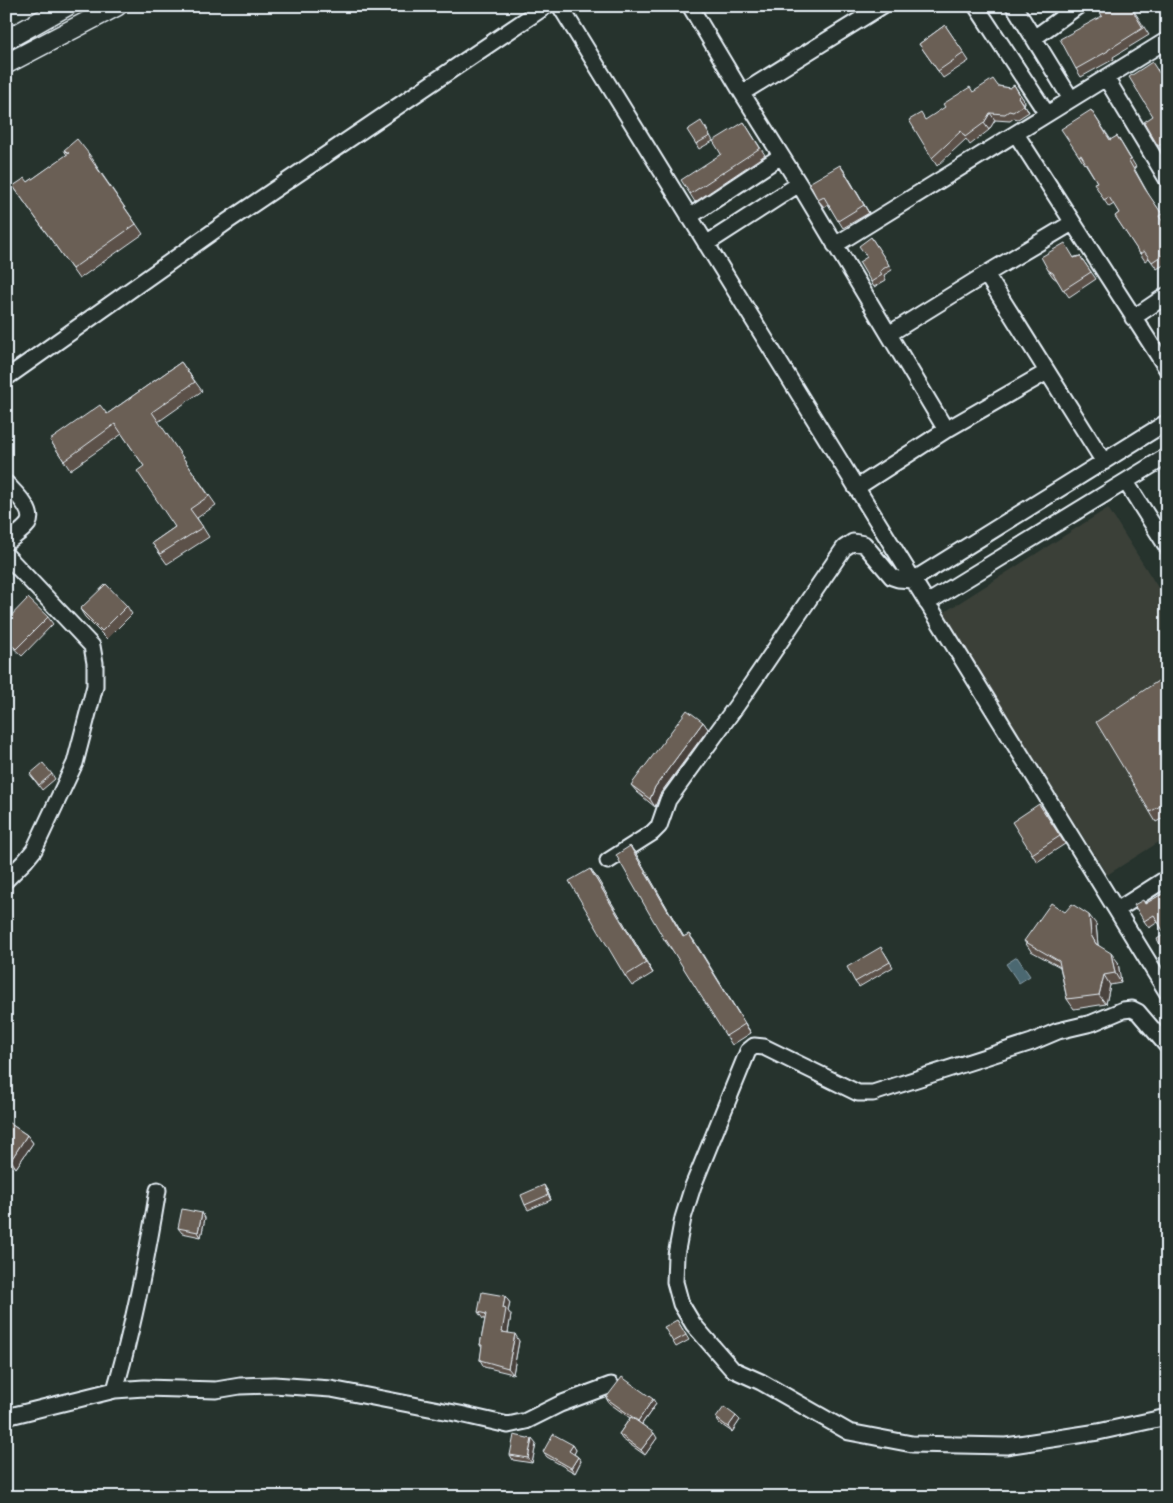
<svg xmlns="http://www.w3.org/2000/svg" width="1173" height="1503" font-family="'Playpen Sans',sans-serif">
<rect width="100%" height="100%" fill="#26332d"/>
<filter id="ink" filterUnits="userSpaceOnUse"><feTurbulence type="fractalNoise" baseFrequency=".02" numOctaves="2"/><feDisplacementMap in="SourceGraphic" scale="10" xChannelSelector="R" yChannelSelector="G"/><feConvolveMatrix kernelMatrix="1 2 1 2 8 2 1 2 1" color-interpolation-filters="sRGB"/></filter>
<g filter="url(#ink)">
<!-- built -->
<path fill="#3a4039" d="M1108 508 1167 602V837L1107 875 943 613Z"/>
<!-- water -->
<path fill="#4c6771" stroke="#8a9ea7" d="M1017 957 1030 976 1019 983 1006 964Z"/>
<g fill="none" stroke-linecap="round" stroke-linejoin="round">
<!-- minor casing -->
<g stroke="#e8f1f8" stroke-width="19">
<path id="minor" d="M560 6 1167 992
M690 6 742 93 799 184 946 430
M976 6 1047 114
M1014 6 1071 99
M1034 38 1078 6
M1106 78 1167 179
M742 93 882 6
M1016 134 1167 369
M689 217 781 156
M706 244 799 184
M835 245 1167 40
M986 274 1104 462
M1133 318 1167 295
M889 334 986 274 1072 223
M6 378 228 221 546 6
M1126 482 1167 547
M6 483C14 492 36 511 28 524 23 531 13 537 6 543
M856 488 946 430 1047 372
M6 555 92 646 95 663V686L75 763 34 850 25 861 6 880
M927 603 1167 456
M608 861 652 833 659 826 668 800 737 705 844 548 853 542 864 544 892 577 898 579 913 580 1167 422
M1117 910 1167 878
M1167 1046 1138 1012 1132 1009 1123 1010 1092 1023 1058 1031 1032 1042 873 1093H858L764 1047 754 1046 748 1051 693 1186 683 1218 676 1255 675 1282 681 1304 693 1324 732 1369 761 1382 849 1432 912 1444 1006 1446 1098 1432 1167 1417
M115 1390C134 1324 147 1257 158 1190
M6 1417 115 1390 144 1388 216 1390 240 1386 274 1385 331 1389 460 1414 508 1425 526 1421 560 1404 611 1385"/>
</g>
<!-- major casing -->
<g stroke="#e8f1f8" stroke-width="22">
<path id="major" d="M6 40 67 6
M6 64 117 6"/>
</g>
<!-- minor -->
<use href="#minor" stroke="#26332d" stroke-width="15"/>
<!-- major -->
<use href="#major" stroke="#26332d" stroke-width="19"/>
</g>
<!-- wall -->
<path fill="#5b5149" stroke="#e8f1f8" d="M1109 6H1131L1149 35 1113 57 1114 59 1081 77 1076 69 1102 16Z
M945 25 969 61 943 78 919 44Z
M1157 69 1167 85V151L1163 153 1158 146 1153 116Z
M1014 85 1025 102 1024 105 1029 112 1018 119 1014 118 1010 121 995 120 989 130 970 145 966 139 937 166 932 158 926 120 973 92 998 86 1010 88Z
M1091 110 1111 140 1117 136 1122 144 1136 167 1134 168 1150 197 1167 221 1164 224 1167 228V263L1157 269 1149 258 1145 261 1115 216 1119 213 1114 204 1109 207 1104 200 1097 182 1085 163 1084 164 1079 156Z
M744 122 765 155 695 202 690 194 721 154Z
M705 126 713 141 699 149 696 144Z
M64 150 89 154 96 164H95L143 234 79 279 13 186 28 182 67 155Z
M845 172 869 213 843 228 828 204 824 207 818 200Z
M871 237 892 270 884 275 886 280 874 287 871 282 867 257Z
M1080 256 1096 279 1069 297 1057 280 1053 277 1048 270 1075 257Z
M181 362 202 391 158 422 216 505 197 518 209 537 167 564 152 543 175 527 144 466 122 434 70 470 50 440 107 414Z
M127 606 132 614 107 639 85 617 80 609Z
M48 617 53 624 22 656 6 641V621Z
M1167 682V816L1156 822 1150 812Z
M703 722 708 729 660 794 655 807 637 792 631 785Z
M30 774H52L55 779 42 790Z
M1039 804 1065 844 1037 862 1032 854Z
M630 846 636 854 684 937 689 934 751 1033 732 1045 672 949H671L665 941Z
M590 869 597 878 653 973 632 986 625 976Z
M1167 891V955L1163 950 1165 934 1158 922 1149 928 1144 921 1145 904Z
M1096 924 1098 945 1118 962 1121 983 1110 985 1106 1004 1074 1009 1067 999 1060 967 1031 951 1024 941Z
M884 952 893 967 859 987 855 982Z
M6 1121 27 1135 33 1143 16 1168 6 1161Z
M547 1190 551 1200 528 1210 525 1205Z
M202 1213 205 1218 201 1237 182 1233 178 1228Z
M505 1296 510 1303 508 1311 511 1315 508 1333 519 1341 513 1374 484 1367 480 1360 482 1348 480 1345 485 1319H483L478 1312Z
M677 1320 689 1340 676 1347 673 1342Z
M606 1398 656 1404 642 1424 657 1438 645 1455 622 1439 619 1434 630 1418 609 1403Z
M716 1418 740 1420 732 1432 719 1423Z
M536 1444 532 1463 513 1460 510 1455Z
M573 1445 576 1450 574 1454 578 1457 581 1461 575 1473 547 1457 543 1452Z"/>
<!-- shaded-wall -->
<path fill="#4a423c" stroke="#e8f1f8" d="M1014 85 1025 102 1024 105 1029 112 1018 97Z
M990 113 995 120 989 130 984 123Z
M840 165 845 172 869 213 864 205Z
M703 722 708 729 660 794 655 807 650 799 655 787Z
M630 846 636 854 689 946 683 937Z
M590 869 597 878 653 973 646 963Z
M1089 915 1096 924 1098 945 1096 944 1091 935Z
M689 934 695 942 751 1033 745 1024Z
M1111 953 1118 962 1121 983 1115 973Z
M1104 975 1110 985 1106 1004 1099 995Z
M27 1135 33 1143 16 1168 11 1160Z
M544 1185 547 1190 551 1200 548 1195Z
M202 1213 205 1218 201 1237 198 1232Z
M505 1296 510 1303 508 1311 511 1315 507 1338 502 1332 503 1308Z
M515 1334 519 1341 513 1374 508 1368Z
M653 1399 656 1404 641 1425 638 1421Z
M736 1416 740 1420 732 1432 728 1427Z
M654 1433 657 1438 645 1455 641 1450Z
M532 1439 536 1444 532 1463 528 1458Z
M573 1445 576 1450 573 1456 569 1451Z
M578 1457 581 1461 575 1473 571 1468Z"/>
<!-- building -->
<path fill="#6a5e55" stroke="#e8f1f8" d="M1109 6H1130L1143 28 1108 50V51L1076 69 1060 39 1102 16 1100 12Z
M945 25 964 53 938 71 919 44Z
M1152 62 1167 85V141L1158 146 1144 122 1153 116 1129 77Z
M993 79 998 86 1010 88 1014 85 1020 95 1018 97 1023 105 1013 112 1009 111 1005 114 990 113 984 123 965 137 961 131 932 158 909 120 921 113 925 120 945 107 943 104 970 87 973 92Z
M1091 110 1110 140 1117 136 1131 160 1129 161 1145 189 1162 214 1159 216 1167 228V252L1152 262 1144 251 1140 254 1115 216 1119 213 1109 197 1104 200 1094 183 1097 182 1081 155 1079 156 1061 129Z
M701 121 710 136 696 144 687 130Z
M744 122 760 148 690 194 681 180 721 154 713 141Z
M77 139 89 154 88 155 136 224 72 269 13 186 25 178 28 182 69 153 64 150Z
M840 165 864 205 838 221 824 197 818 200 809 183Z
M871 237 889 265 880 271 882 275 871 282 859 262 867 257 859 246Z
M1065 243 1074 258 1080 256 1091 272 1063 290 1053 273 1048 270 1041 257Z
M181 362 195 382 152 412 209 496 190 509 203 527 160 554 152 543 175 527 137 471 144 466 115 424 64 461 50 440 100 405 107 414Z
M106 584 127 606 102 631 80 609Z
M28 598 48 617 16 649 6 639V621Z
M1164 677 1167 682V802L1150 812 1096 722Z
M687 710 703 722 655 787 650 799 631 785Z
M43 763 52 774 39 785 30 774Z
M1039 804 1060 836 1032 854 1012 822Z
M630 846 683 937 689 934 745 1024 726 1036 666 940 665 941 616 855Z
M590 869 646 963 625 976 569 881Z
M1167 891V947L1163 950 1157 939 1165 934 1154 915 1144 921 1134 905 1143 900 1145 904Z
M1051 903 1065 912 1072 904 1089 915 1091 935 1096 944 1111 953 1115 973 1104 975 1099 995 1067 999 1059 961 1024 941Z
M881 947 890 962 855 982 847 967Z
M6 1121 27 1135 11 1160 6 1157Z
M544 1185 548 1195 525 1205 521 1195Z
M182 1209 202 1213 198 1232 178 1228Z
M482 1292 505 1296 503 1308 506 1309 502 1332 515 1334 508 1368 480 1360 482 1345H480L486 1314 478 1312Z
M677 1320 686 1335 673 1342 664 1327Z
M622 1377 653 1399 638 1421 606 1398Z
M724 1407 736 1416 728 1427 716 1418Z
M631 1417 654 1433 641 1450 619 1434Z
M553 1434 573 1445 569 1451 578 1457 571 1468 543 1452Z
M514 1435 532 1439 528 1458 510 1455Z"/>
</g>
<!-- margin -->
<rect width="1173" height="1503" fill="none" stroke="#26332d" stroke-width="25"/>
<rect x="12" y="12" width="1148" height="1478" fill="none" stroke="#e8f1f8" stroke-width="2" filter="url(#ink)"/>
</svg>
